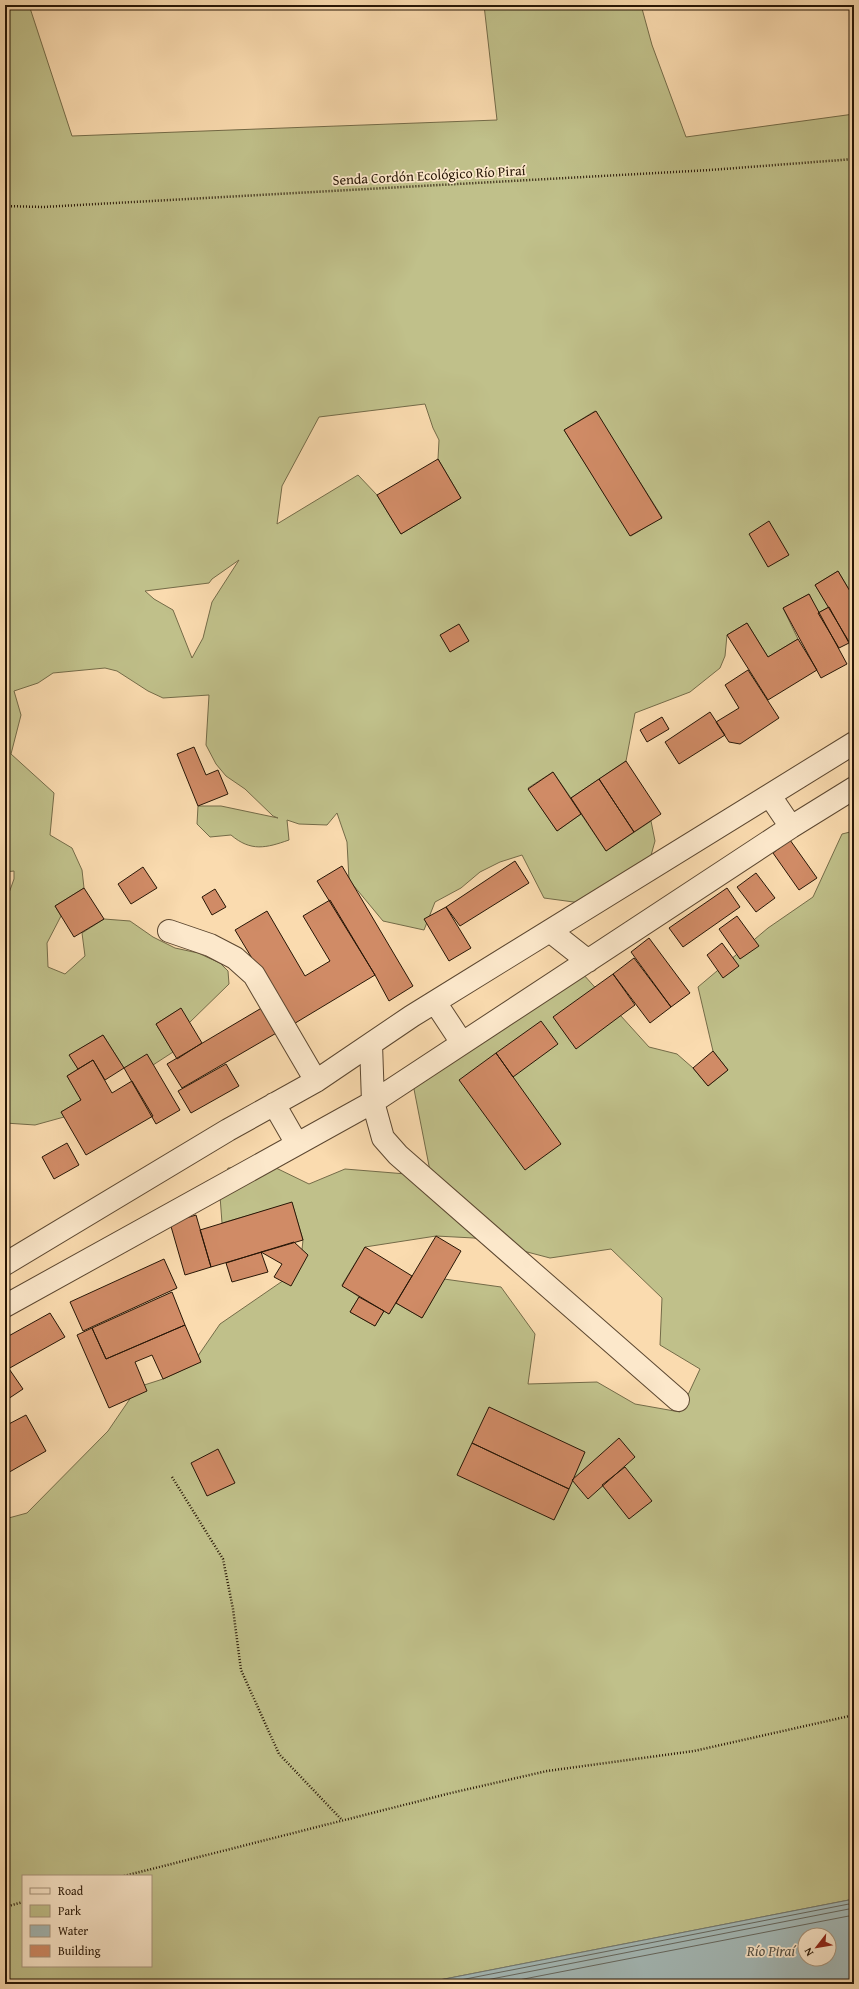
<svg xmlns="http://www.w3.org/2000/svg" width="859" height="1989" font-family="'Gentium Book Plus',serif">
<rect width="100%" height="100%" fill="#fadbaf"/>
<filter id="stains"><feTurbulence type="fractalNoise" baseFrequency=".005" numOctaves="4"/><feColorMatrix values="0 0 0 0 .2 0 0 0 0 .09 0 0 0 0 .02 0 0 0 .5 -.17"/></filter>
<radialGradient id="worn" r=".72"><stop offset=".6" stop-color="#630" stop-opacity="0"/><stop offset="1" stop-color="#630" stop-opacity=".3"/></radialGradient>
<!-- green -->
<path fill="#c0c08a" stroke="#746b48" fill-rule="evenodd" d="M5 5H29L72 136 497 120 484 5H641L652 45 686 137 854 114V598L838 571 815 585 829 607 818 613 809 594 783 608 798 639 768 657 747 623 727 635 725 656 720 668 690 692 635 713 626 761 571 798 553 772 528 788 557 831 581 814 606 851 651 821 655 841 650 859 581 903 544 898 522 855 500 862 480 872 461 888 435 902 424 930 383 921 349 880 347 842 337 813 327 825 299 824 287 820 289 840C266 848 251 852 231 835L210 837 197 824 198 806H221L278 818 273 816 245 789 226 776 216 764 206 745 209 695 163 698 148 691 117 671 105 668 53 673 38 683 14 691 21 715 11 754 54 793 50 835 72 848 82 870 84 888 55 906 61 916 47 943 48 967 65 974 85 956 82 933 104 919 130 921 153 937 175 948 198 953 220 963 228 971 229 984 189 1023 180 1009 156 1024 173 1052 153 1065 147 1055 124 1068 103 1035 70 1055 78 1069 67 1076 81 1100 61 1112 64 1117 35 1125 5 1123V904L14 879V871L5 872ZM425 404 433 428 439 440 438 459 461 498 401 534 377 495 358 475 277 524 282 486 319 417ZM595 411 662 517 631 536 564 430ZM239 560 212 602 203 638 192 658 173 610 154 599 145 591 209 583 212 579Z
M854 831V1899L419 1984H5V1519L27 1513 108 1431 138 1387 163 1379 191 1366 220 1324 300 1269 303 1240 292 1203 222 1223 220 1196 228 1168 274 1167 309 1184 345 1169 431 1176 412 1079 573 963 649 1047 677 1054 693 1068 708 1086 728 1070 713 1051 698 987 768 928 813 897 842 834ZM436 1236 474 1238 550 1258 611 1249 662 1298 660 1345 700 1369 680 1412 635 1404 597 1382 528 1384 535 1334 501 1287 444 1279 422 1318 396 1303 389 1314 384 1311 375 1326 350 1312 359 1297 342 1285 365 1247ZM23 1876H151V1966H23Z"/>
<!-- water -->
<path fill="#a3b8b6" stroke="#717770" fill-rule="evenodd" d="M854 1899V1984H419ZM805 1935H829V1959H805Z"/>
<g fill="none" stroke-linecap="round" stroke-linejoin="round">
<!-- shore -->
<path stroke="#65675e" stroke-width="1" d="M440 1984 854 1903
M466 1984 854 1908
M498 1984 854 1915"/>
</g>
<!-- building -->
<path fill="#d08b66" stroke="#271606" d="M596 411 662 518 630 536 564 430Z
M438 459 461 498 401 534 377 495Z
M769 521 789 555 768 567 749 534Z
M838 571 854 598V650L815 585Z
M809 594 847 664 821 678 783 608Z
M829 607 849 643 839 648 818 613Z
M747 623 768 657 798 639 817 670 768 700 727 635Z
M459 624 469 641 450 652 440 635Z
M748 670 779 718 740 744 729 742 716 722 739 708 725 685Z
M710 712 725 735 679 764 665 742Z
M662 717 669 729 647 742 640 730Z
M194 747 206 775 218 770 228 794 198 806 177 754Z
M626 761 661 814 634 832 599 779Z
M553 772 581 814 557 831 528 789Z
M599 779 634 832 606 851 571 798Z
M790 840 817 878 799 890 773 853Z
M515 861 529 883 460 926 446 907Z
M342 866 413 986 389 1001 375 975 317 881Z
M143 867 157 888 131 904 118 884Z
M756 873 775 898 756 912 737 887Z
M84 888 104 919 74 937 55 906Z
M727 888 740 907 683 947 669 928Z
M215 889 226 907 212 915 202 897Z
M330 900 375 975 292 1025 235 930 267 911 305 976 330 961 303 916Z
M446 907 471 948 449 961 424 919Z
M737 916 759 946 740 959 719 929Z
M649 938 690 993 671 1007 631 952Z
M722 943 739 966 723 978 707 955Z
M634 958 671 1007 650 1023 613 974Z
M613 974 635 1005 576 1049 553 1017Z
M270 1003 285 1028 182 1088 167 1064Z
M181 1008 202 1043 177 1059 156 1024Z
M541 1021 558 1044 513 1077 496 1053Z
M103 1035 124 1068 105 1080 93 1060 78 1069 69 1055Z
M713 1051 728 1070 708 1086 693 1068Z
M496 1053 561 1144 525 1170 459 1080Z
M147 1054 180 1110 156 1124 124 1068Z
M93 1060 112 1093 132 1081 153 1116 86 1155 61 1112 81 1100 67 1076Z
M226 1064 239 1086 191 1113 178 1091Z
M67 1143 79 1165 54 1179 42 1157Z
M292 1202 303 1240 211 1267 200 1230Z
M196 1215 211 1267 185 1275 170 1223Z
M436 1236 461 1251 422 1318 396 1303Z
M294 1242 308 1255 291 1286 274 1277 282 1264 261 1252Z
M365 1247 412 1276 389 1314 342 1286Z
M261 1252 268 1272 232 1282 226 1263Z
M164 1259 177 1288 83 1331 70 1302Z
M172 1292 185 1325 106 1359 92 1328Z
M359 1297 384 1311 375 1326 350 1312Z
M50 1313 65 1337 8 1369 5 1363V1338Z
M185 1325 201 1362 163 1379 152 1355 135 1362 147 1391 109 1408 77 1335 92 1328 106 1359Z
M5 1363 23 1389 5 1401Z
M489 1407 585 1452 569 1489 472 1443Z
M26 1415 46 1451 6 1474 5 1426Z
M619 1438 635 1457 588 1499 572 1480Z
M472 1443 569 1489 554 1520 457 1475Z
M218 1449 235 1483 207 1496 191 1463Z
M625 1467 652 1501 629 1519 602 1485Z"/>
<g fill="none" stroke-linecap="round" stroke-linejoin="round">
<!-- minor casing -->
<g stroke="#5c4730" stroke-width="24">
<path id="minor" d="M770 796 791 827
M169 931 210 945 235 958 254 975 316 1081
M550 931 588 961
M435 1002 462 1043
M371 1044 373 1102 383 1138 398 1155 678 1400
M274 1104 297 1144
M5 1264 228 1130 316 1081 412 1016 854 743
M5 1306 373 1102 791 827 854 788"/>
</g>
<!-- path -->
<path stroke="#271606" stroke-width="2.5" stroke-dasharray="1 2" stroke-linecap="butt" d="M5 206 43 207 710 170 854 159
M172 1477 223 1559 233 1609 241 1670 279 1754 342 1820
M124 1876 451 1793 547 1771 694 1751 854 1715
M5 1907 23 1902"/>
<!-- minor -->
<use href="#minor" stroke="#fce8cb" stroke-width="22"/>
</g>
<g text-anchor="middle" dominant-baseline="central" stroke-width="3.5" stroke-linejoin="round" paint-order="stroke">
<!-- street labels -->
<g font-size="14" fill="#271606" stroke="#fce8cb">
<text transform="translate(429 175) rotate(-3)">Senda Cordón Ecológico Río Piraí</text>
</g>
<!-- water labels -->
<g font-size="15" font-style="italic" fill="#524f44" stroke="#fce8cb">
<text x="771" y="1950">Río Piraí</text>
</g>
</g>
<!-- margin -->
<rect width="859" height="1989" fill="none" stroke="#fadbaf" stroke-width="20"/>
<rect x="6" y="6" width="847" height="1977" fill="none" stroke="#271606" stroke-width="2"/>
<rect x="10" y="10" width="839" height="1969" fill="none" stroke="#271606"/>
<!-- legend -->
<rect x="22" y="1875" width="130" height="92" fill="#fce8cb" stroke="#a7947c"/>
<rect x="30" y="1888" width="20" height="6" fill="#fce8cb" stroke="#a7947c"/>
<text x="58" y="1895" font-size="12" fill="#271606">Road</text>
<rect x="30" y="1905" width="20" height="12" fill="#c0c08a" stroke="#a7947c"/>
<text x="58" y="1915" font-size="12" fill="#271606">Park</text>
<rect x="30" y="1925" width="20" height="12" fill="#a3b8b6" stroke="#a7947c"/>
<text x="58" y="1935" font-size="12" fill="#271606">Water</text>
<rect x="30" y="1945" width="20" height="12" fill="#d08b66" stroke="#a7947c"/>
<text x="58" y="1955" font-size="12" fill="#271606">Building</text>
<!-- north arrow -->
<g transform="translate(817 1947) rotate(239)"><circle r="19" fill="#fce8cb" stroke="#a7947c"/>
<path d="M0-3L7 15L0 10L-7 15Z" fill="#8f2418"/>
<text y="-6" font-size="11" font-weight="bold" text-anchor="middle" fill="#271606">N</text>
</g>
<rect width="100%" height="100%" filter="url(#stains)"/>
<rect width="100%" height="100%" fill="url(#worn)"/>
</svg>
